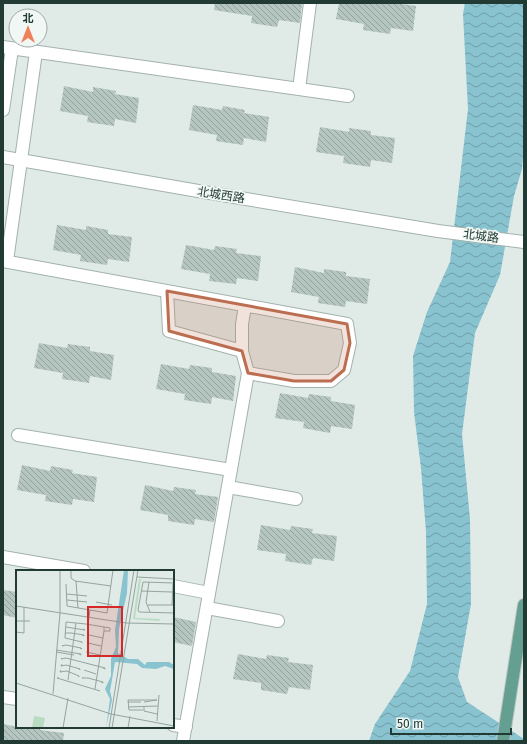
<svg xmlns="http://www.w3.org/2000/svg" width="527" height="744" font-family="'Fira Sans','Noto Sans SC',sans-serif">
<defs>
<pattern id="water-waves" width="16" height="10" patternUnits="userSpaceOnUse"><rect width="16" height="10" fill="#88c3cf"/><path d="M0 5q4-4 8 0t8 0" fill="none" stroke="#6f9fa9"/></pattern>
<pattern id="building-back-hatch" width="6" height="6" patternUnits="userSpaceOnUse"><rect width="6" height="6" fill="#b5c5bf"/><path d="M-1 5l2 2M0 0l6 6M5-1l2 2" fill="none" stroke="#93a19c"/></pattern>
</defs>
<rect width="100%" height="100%" fill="#e0eae6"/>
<!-- water -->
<path fill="url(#water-waves)" d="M465 3H524V145L522 169 514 196 500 275 475 333 462 434 470 519 471 604 458 677 467 702 524 739V741H369L375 724 410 671 427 604 426 532 421 468 414 412 413 356 427 312 450 262 468 109 463 14Z"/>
<!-- building -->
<path fill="url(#building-back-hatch)" d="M215 3H302L300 23 279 20 277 27 251 23 252 16 214 10Z
M339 3H395L416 6 413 31 391 28 390 34 363 30 364 24 336 19Z
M64 86 93 92V87L116 91 115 94 139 98 136 123 115 119 114 126 87 122 88 116 60 111Z
M193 105 222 110 223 106 245 110 244 113 269 117 266 142 244 138 243 145 216 141 217 135 189 130Z
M320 127 349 132V128L371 131V135L395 138 392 163 371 160 370 167 343 163 344 156 316 152Z
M57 225 86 230V226L108 230V234L132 237 129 262 108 259 107 265 80 261 81 255 53 250Z
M186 245 214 250 215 246 237 249 236 253 261 256 258 281 237 278 236 284 209 281 210 274 181 269Z
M295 267 324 273V269L346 272V276L370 279 367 304 346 301 345 307 318 303 319 297 291 292Z
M39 343 67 348 68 344 90 347V351L114 355 111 380 90 376 89 383 62 379 63 373 34 368Z
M161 364 189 369 190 365 212 368V372L236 376 233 401 212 397 211 404 184 400 185 394 156 389Z
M280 393 308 398 309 394 331 397V401L355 405 352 429 331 426 330 433 303 428 304 422 275 418Z
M22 465 50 471 51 466 73 470 72 473 97 477 94 502 73 499 72 505 45 501 46 495 17 490Z
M145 485 173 491 174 487 196 490 195 494 218 497 214 522 195 519 194 525 168 521V515L140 510Z
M261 525 290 530 291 526 313 529 312 533 337 536 334 561 313 558 311 565 285 561 286 554 257 550Z
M3 590 17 592V618L3 615Z
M173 617 196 622 192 646 173 642Z
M238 654 266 659 267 655 289 658 288 662 313 665 310 690 289 687 287 694 261 690V683L233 679Z
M3 724 17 727H40V730L64 733 63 741H3Z"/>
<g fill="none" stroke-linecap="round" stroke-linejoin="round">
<!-- minor casing -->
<g stroke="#a3b2ad" stroke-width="14">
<path id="minor" d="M3 47 299 89 310 3
M299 89 348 96
M3 110 12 49
M3 261 347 324 350 343 344 370 331 381H294L248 373 242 351V324L245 306
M7 261 36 52
M167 291 169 331 242 351
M18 435 231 470
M228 487 296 499
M3 557 84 571
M173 586 209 593
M207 608 278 621
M3 697 17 699
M173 725 186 727
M183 741 248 373"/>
</g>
<!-- tertiary casing -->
<g stroke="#a3b2ad" stroke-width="14">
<path id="tertiary" d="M3 157 204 192 438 231 524 242"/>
</g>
<!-- primary casing -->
<g stroke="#bcc4c2" stroke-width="14">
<path id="primary" d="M503 741 524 605"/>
</g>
<!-- minor -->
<use href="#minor" stroke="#fff" stroke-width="12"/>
<!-- tertiary -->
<use href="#tertiary" stroke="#fff" stroke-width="12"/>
<!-- primary -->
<use href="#primary" stroke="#659f91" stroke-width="12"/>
</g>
<!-- marked area -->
<path fill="#bc6e50" fill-opacity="0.2" stroke="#bc6e50" stroke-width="3" stroke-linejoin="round" d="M167 291 347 324 350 343 344 370 331 381H294L248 373 242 351 169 331Z"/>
<g text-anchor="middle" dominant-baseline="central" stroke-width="3.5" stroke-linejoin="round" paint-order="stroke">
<!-- street labels -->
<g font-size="12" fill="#213a34" stroke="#f0f7f4">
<text transform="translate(221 195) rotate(9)">北城西路</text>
<text transform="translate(481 236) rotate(7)">北城路</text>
</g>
</g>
<!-- overview -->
<g transform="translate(16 570)">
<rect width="158" height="158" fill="#e0eae6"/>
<path d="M123 9H125L119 48 144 49 143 51 117 49ZM18 146 29 148 27 158H16Z" fill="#b9dbc2"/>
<path d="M108 0H112L111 23 103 59 102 83 112 89H122L129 95 131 92H153L158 95V99L149 96 140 99 126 98 121 94 99 92 94 121 96 130 90 158 94 129 89 119 95 106V89L100 77 99 60Z" fill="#88c3cf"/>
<path fill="none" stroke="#94a49f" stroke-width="1" d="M55 0V8L59 11 95 16M121 7 158 9M60 11 62 38M133 12 130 32 134 42M158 13 127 12 122 40 123 42 158 43M50 14 51 36 91 43 97 0M125 21 156 22M51 24 71 26M51 30 71 32M80 32 96 35M132 35H158M156 35 157 14M0 36 110 53 158 54M0 51H14M60 53 50 52 49 68 66 72V73L65 72M72 54 74 40M50 57 69 60 67 59M0 62 8 63V37M49 63H55L68 65V66L66 65M73 65 87 68M72 73 85 76M47 75 46 76 50 75 65 78 66 79 64 78M40 80 65 84V85L63 84M40 82 58 85M70 82 84 85M46 88 45 89 50 88 89 98V99L87 98M46 94 45 96 50 95 64 99V100L63 99M45 100 44 102 51 101 63 106V107L62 106M68 100 80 104M67 107 66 108H72L87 112V113L85 112M43 108H41L84 121M52 110 60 53 70 54 94 58V61H88V57M0 113 95 144 158 156M79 119 88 61M37 124 44 43V0M112 132H125M128 136V141L141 144M112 137 142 136M127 140H113L112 130H141L128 132M141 151 143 125M47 158 52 128M93 158 118 0M96 158 122 0M112 158 114 146"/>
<path fill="#d62828" fill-opacity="0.15" stroke="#d62828" stroke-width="2" d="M72 37H106V86H72Z"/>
<rect width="158" height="158" fill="none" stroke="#213a34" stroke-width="2"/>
</g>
<!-- border -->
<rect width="527" height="744" fill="none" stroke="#213a34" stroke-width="8"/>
<!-- north arrow -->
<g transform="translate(28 28)"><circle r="19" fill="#f0f7f4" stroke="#9daba7"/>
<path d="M0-3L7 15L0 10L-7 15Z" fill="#ef8059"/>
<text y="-6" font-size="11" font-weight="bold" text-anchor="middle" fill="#213a34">北</text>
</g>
<!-- scale -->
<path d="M391 728v6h120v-6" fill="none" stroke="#213a34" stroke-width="2"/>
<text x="397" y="728" font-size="12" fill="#213a34" stroke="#f0f7f4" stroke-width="3" paint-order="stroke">50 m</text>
</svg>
